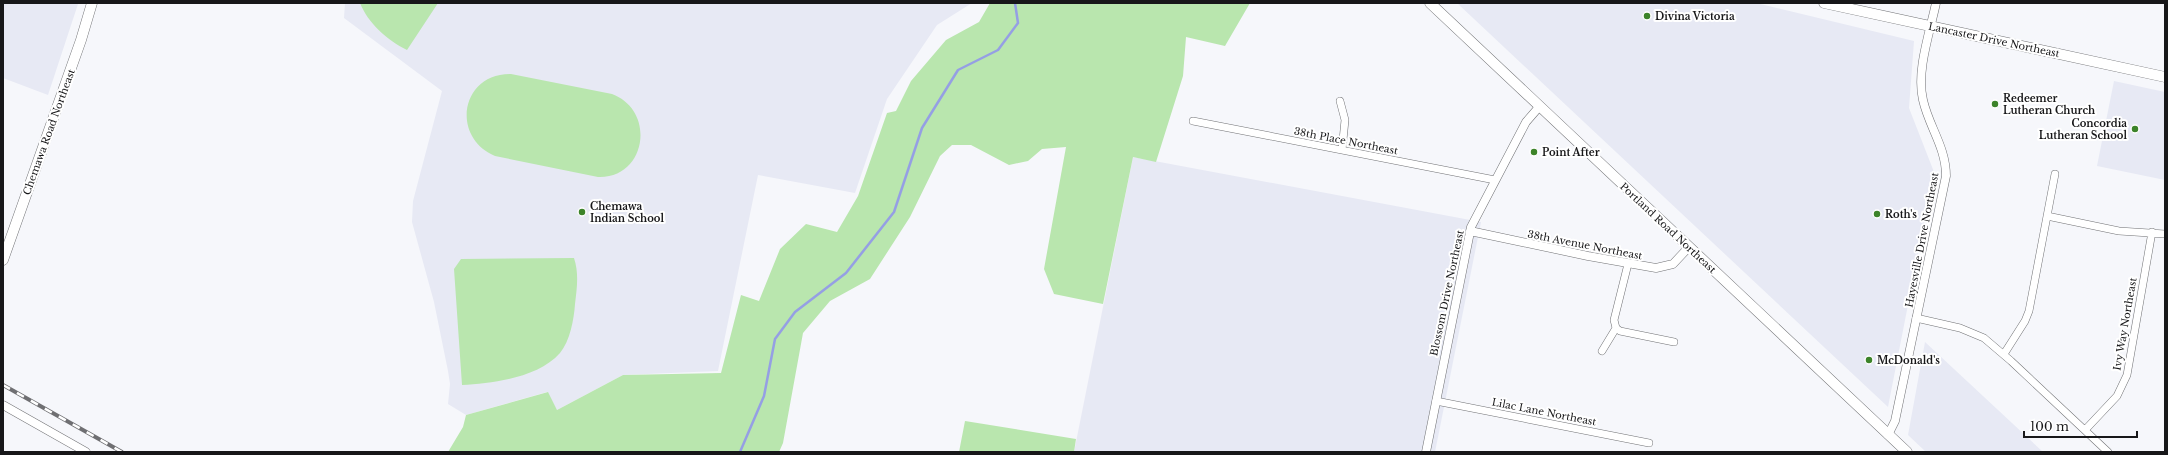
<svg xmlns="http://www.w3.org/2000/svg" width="2168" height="455" font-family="'Libre Baskerville',serif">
<rect width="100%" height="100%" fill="#f6f7fb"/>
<!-- built -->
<path fill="#e7e9f4" d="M3 3 78 4 48 95 3 78Z
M345 3H972L937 25 887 99 855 193 758 175 718 371 623 375 557 410 547 392 466 415 448 404 450 384 448 371 434 302 412 222 413 201 442 91 344 18Z
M1457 3H1756L1914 41 1909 108 1934 172 1888 407Z
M2114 81 2165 92V180L2097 166Z
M1133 157 1481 222 1435 452H1074Z
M1925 342 2043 452H1926L1908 435Z"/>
<!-- green -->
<path fill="#b9e6ae" d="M360 3H438L407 50C387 40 368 23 360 3Z
M990 3H1250L1225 46 1186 37 1183 76 1156 162 1133 157 1103 304 1054 294 1044 269 1066 147 1042 149 1028 161 1009 165 971 145H952L940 156 910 217 870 279 830 301 803 333 783 443 779 452H448L463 427 466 415 548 392 557 410 623 375 721 373 741 295 759 301 780 249 806 224 837 232 858 196 887 113 896 111 911 81 946 40 979 22Z
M511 74 612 94C657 111 646 179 598 177L495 156C450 137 461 73 511 74Z
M574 258C579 273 577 288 575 304 574 319 570 341 560 353 538 378 493 383 462 385L454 269 461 259Z
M965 421 1076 439 1074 452H959Z"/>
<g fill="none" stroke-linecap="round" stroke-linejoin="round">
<!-- stream -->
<path stroke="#959fe4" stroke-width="2.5" d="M740 452 764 396 775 339 795 312 846 273 894 212 922 128 958 70 998 50 1018 23 1015 3"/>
<!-- minor casing -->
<g stroke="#717275" stroke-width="8">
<path id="minor" d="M1340 101 1345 120 1342 150
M1193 121 1495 180
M2047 216 2119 231 2165 234
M1916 318 1960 328 1984 338 2011 361 2108 452
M1616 328 1620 331 1674 342
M1602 351 1616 328 1614 320 1628 264
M2004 354 2025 321 2029 311 2055 174
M1436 401 1649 443
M2085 430 2117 396 2127 375 2152 232"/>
</g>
<!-- tertiary casing -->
<g stroke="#717275" stroke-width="9">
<path id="tertiary" d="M1470 231 1588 256 1656 268 1673 264 1688 248
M3 405 86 452
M1888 435 1895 421 1946 176C1946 147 1929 127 1923 100 1916 71 1930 32 1936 3
M1426 452 1471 227 1526 122 1539 107"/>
</g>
<!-- primary casing -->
<g stroke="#717275" stroke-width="11">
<path id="primary" d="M1430 3 1907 452
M1824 3 2165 77
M3 260 81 40 92 3"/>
</g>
<!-- minor -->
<use href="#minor" stroke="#fff" stroke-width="7"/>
<!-- tertiary -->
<use href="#tertiary" stroke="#fff" stroke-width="8"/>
<!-- primary -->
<use href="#primary" stroke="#fff" stroke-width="10"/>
<!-- rail casing -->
<g stroke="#6f6f72" stroke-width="4">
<path id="rail" d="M3 385 122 452"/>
</g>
<!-- rail -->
<use href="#rail" stroke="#fff" stroke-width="2.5" stroke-dasharray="8" stroke-linecap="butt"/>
</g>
<!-- markers -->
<g fill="#3c8329" stroke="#fff" stroke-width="1.5">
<circle cx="1647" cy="16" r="4"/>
<circle cx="1995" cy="104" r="4"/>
<circle cx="2135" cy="129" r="4"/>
<circle cx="1534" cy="152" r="4"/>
<circle cx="582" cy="212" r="4"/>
<circle cx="1877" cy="214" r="4"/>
<circle cx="1869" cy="360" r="4"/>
</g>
<g text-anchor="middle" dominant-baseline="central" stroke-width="4" stroke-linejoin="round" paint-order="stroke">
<!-- poi labels -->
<g font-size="10" font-weight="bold" fill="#171719" stroke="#fff" text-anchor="start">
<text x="1655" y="16">Divina Victoria</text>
<text x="2003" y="98">Redeemer<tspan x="2003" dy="12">Lutheran Church</tspan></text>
<text x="2127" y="123" text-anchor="end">Concordia<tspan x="2127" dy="12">Lutheran School</tspan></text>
<text x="1542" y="152">Point After</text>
<text x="590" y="206">Chemawa<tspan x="590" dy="12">Indian School</tspan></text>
<text x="1885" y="214">Roth's</text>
<text x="1877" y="360">McDonald's</text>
</g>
<!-- street labels -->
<g font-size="10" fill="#171719" stroke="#fff">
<text transform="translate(1994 40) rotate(12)">Lancaster Drive Northeast</text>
<text transform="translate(49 132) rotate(-70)">Chemawa Road Northeast</text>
<text transform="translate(1346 141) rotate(11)">38th Place Northeast</text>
<text transform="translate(1668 228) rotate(43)">Portland Road Northeast</text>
<text transform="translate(1922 240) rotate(-79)">Hayesville Drive Northeast</text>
<text transform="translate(1585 245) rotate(11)">38th Avenue Northeast</text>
<text transform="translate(1447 293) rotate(-78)">Blossom Drive Northeast</text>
<text transform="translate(2125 324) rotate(-80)">Ivy Way Northeast</text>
<text transform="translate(1544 412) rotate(11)">Lilac Lane Northeast</text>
</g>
</g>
<!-- border -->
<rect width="2168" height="455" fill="none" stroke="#171719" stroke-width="8"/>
<!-- scale -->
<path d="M2024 431v6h113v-6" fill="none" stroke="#171719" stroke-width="2"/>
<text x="2030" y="431" font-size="12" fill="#171719" stroke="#ffffff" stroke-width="3" paint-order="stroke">100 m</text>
</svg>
